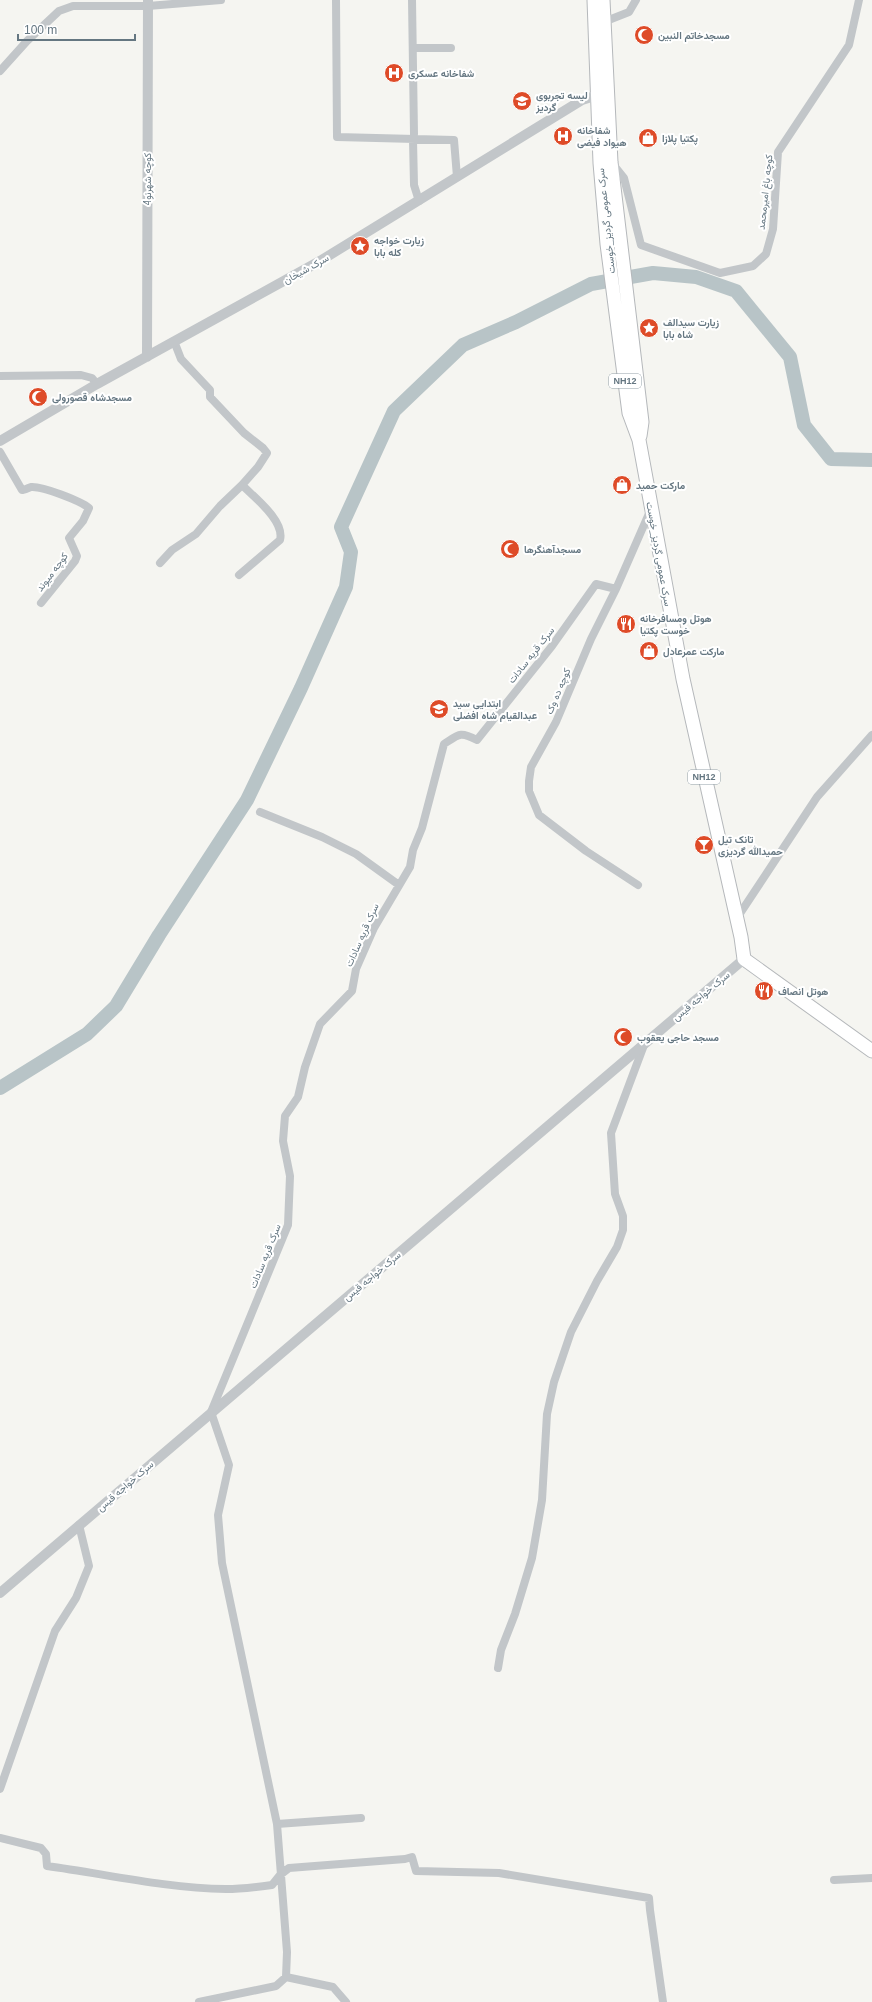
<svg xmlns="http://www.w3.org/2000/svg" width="872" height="2002" font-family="Arial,Vazirmatn,sans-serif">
<rect width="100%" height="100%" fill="#f5f5f1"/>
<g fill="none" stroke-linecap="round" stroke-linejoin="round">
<!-- river -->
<path stroke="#b8c4c7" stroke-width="14" d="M0 1088 87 1034 116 1006 159 935 247 800 301 688 346 587 351 552 341 527 394 411 463 345 516 322 591 284 653 273 696 277 736 291 790 357 804 425 831 459 872 460"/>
<!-- trunk casing -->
<g stroke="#b5b8bb" stroke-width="15">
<path id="trunk" d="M594 0 600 163 607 244 629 413 639 440 683 679 741 937 744 959 872 1051
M603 0 611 162 642 422 640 436"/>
</g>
<!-- minor -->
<path stroke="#c2c6c9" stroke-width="8" d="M336 0 337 137 454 140 457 177
M412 0 414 134
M601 23 629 12 636 0
M413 48H451
M0 71 27 41 59 11 73 6H148L221 0
M413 140 414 185 419 201
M612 163 624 178 641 245 720 273 753 266 766 254 773 229 778 152 849 45 859 0
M0 376 81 375 92 378 97 384
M0 452 22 490C24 490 28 488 31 487 42 486 81 501 89 508L83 521 69 538 77 556 75 561 41 603
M160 563 172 550 196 534 220 506 242 485 258 467 267 453 263 448 244 433 210 397V390L181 359 174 341
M239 575 280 540C285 521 255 498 242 485
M260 812 322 837 356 854 399 885
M638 885 586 851 539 815 529 791V781L531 767 556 722 591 639 616 589 651 509
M737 918 817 797 872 735
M498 1668 501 1650 515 1614 532 1558 542 1500 547 1414 554 1382 571 1332 597 1281 617 1247 623 1230V1216L615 1194 611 1133 644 1045
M0 1789 55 1631 76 1598 89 1566 79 1525
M277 1824 361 1818
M0 1838 41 1848 46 1854 47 1866C106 1874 165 1888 226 1889 241 1889 257 1887 272 1885L280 1875 289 1868 405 1859 412 1857 416 1871 499 1873 649 1898 650 1910 663 2002
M834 1880 872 1878
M286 1977 333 1987 346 2002
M199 2002 276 1986 286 1977 287 1952 277 1824 222 1563 218 1515 229 1465 211 1412 288 1225 290 1176 283 1141 285 1116 298 1097 305 1067 320 1024 352 991 356 969 374 928 410 867 413 850 422 828 444 744C459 734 460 731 477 740L552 646 596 584 616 589"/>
<!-- tertiary -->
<path stroke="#c2c6c9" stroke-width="10" d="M147 357 148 0
M0 441 97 384 320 261 582 100 604 93
M0 1593 744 959"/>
<!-- trunk -->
<use href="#trunk" stroke="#fff" stroke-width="13"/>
</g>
<!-- icons -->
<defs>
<g id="mosque-disc" transform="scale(1)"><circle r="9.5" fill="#de4b28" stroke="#fff"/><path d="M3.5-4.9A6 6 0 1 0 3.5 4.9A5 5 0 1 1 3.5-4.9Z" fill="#fff"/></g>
<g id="hospital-disc" transform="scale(1)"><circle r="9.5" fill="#de4b28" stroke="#fff"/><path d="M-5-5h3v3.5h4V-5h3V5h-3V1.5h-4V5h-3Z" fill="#fff"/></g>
<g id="school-disc" transform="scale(1)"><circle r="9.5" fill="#de4b28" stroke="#fff"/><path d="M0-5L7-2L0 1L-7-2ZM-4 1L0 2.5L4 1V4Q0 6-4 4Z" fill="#fff"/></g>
<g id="shop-disc" transform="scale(1)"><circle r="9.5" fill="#de4b28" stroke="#fff"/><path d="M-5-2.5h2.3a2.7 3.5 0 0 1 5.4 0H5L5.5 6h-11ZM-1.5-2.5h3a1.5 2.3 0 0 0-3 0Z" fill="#fff"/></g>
<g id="sight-disc" transform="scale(1)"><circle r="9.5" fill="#de4b28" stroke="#fff"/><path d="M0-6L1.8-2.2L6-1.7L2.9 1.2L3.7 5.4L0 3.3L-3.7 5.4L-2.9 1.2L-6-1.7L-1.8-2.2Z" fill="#fff"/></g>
<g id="restaurant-disc" transform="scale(1)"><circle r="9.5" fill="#de4b28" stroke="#fff"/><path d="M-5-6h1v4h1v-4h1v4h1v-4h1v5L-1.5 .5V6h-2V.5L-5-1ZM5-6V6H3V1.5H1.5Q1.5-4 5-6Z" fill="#fff"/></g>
<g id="bar-disc" transform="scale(1)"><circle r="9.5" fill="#de4b28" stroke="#fff"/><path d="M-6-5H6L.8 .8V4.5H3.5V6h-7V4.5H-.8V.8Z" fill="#fff"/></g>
</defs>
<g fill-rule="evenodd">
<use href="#mosque-disc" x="644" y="35"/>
<use href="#hospital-disc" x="394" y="73"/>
<use href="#school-disc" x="522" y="101"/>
<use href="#hospital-disc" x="563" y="136"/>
<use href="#shop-disc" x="648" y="138"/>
<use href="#sight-disc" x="360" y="246"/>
<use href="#sight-disc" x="649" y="328"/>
<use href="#mosque-disc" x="38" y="397"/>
<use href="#shop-disc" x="622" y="485"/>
<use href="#mosque-disc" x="510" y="549"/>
<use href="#restaurant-disc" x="626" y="624"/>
<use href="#shop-disc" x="649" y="651"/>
<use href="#school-disc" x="439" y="709"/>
<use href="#bar-disc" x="704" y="845"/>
<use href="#restaurant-disc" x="764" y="991"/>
<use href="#mosque-disc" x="623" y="1037"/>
</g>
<g text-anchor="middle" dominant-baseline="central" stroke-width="4" stroke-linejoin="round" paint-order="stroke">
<!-- shield labels -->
<g fill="#fff" stroke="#929fa7" stroke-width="1">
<rect x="609" y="374" width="32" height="14" rx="3"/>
<rect x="688" y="770" width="32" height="14" rx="3"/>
</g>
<g font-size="9" font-weight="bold" fill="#647681">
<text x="625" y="381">NH12</text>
<text x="704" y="777">NH12</text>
</g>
<!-- poi labels -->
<g font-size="10" font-weight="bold" fill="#647681" stroke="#fff" text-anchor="start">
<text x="658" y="35">مسجدخاتم النبین</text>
<text x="408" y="73">شفاخانه عسکری</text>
<text x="536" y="95">لیسه تجربوی<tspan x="536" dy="12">گردیز</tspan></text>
<text x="577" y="130">شفاخانه<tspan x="577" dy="12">هیواد فیضی</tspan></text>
<text x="662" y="138">پکتیا پلازا</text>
<text x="374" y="240">زیارت خواجه<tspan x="374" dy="12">کله بابا</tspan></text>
<text x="663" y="322">زیارت سیدالف<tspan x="663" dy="12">شاه بابا</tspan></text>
<text x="52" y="397">مسجدشاه قصورولی</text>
<text x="636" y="485">مارکت حمید</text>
<text x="524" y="549">مسجدآهنگرها</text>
<text x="640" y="618">هوتل ومسافرخانه<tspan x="640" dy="12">خوست پکتیا</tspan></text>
<text x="663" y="651">مارکت عمرعادل</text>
<text x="453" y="703">ابتدایی سید<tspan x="453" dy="12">عبدالقیام شاه افضلی</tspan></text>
<text x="718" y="839">تانک تیل<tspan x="718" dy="12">حمیدالله گردیزی</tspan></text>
<text x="778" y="991">هوتل انصاف</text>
<text x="637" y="1037">مسجد حاجی یعقوب</text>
</g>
<!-- street labels -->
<g font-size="10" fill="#647681" stroke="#fff">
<text transform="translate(147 179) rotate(-90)">کوچه شهرنو4</text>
<text transform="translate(765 192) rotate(-84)">کوچه باغ امیرمحمد</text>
<text transform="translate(606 221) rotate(-96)">سرک عمومی گردیز_خوست</text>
<text transform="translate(306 269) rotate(-29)">سرک شیخان</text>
<text transform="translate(659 554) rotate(80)">سرک عمومی گردیز_خوست</text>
<text transform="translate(52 572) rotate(-53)">کوچه میوند</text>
<text transform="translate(531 655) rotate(-52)">سرک قریه سادات</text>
<text transform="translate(558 691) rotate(-67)">کوچه ده وک</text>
<text transform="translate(362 935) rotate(-66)">سرک قریه سادات</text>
<text transform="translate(701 996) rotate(-40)">سرک خواجه قیس</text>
<text transform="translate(265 1256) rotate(-68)">سرک قریه سادات</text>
<text transform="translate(372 1276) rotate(-40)">سرک خواجه قیس</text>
<text transform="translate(125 1486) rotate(-41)">سرک خواجه قیس</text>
</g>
</g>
<!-- scale -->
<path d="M18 34v6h117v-6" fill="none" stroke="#647681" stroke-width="2"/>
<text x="24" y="34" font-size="12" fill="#647681" stroke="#ffffff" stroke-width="3" paint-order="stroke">100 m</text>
</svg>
